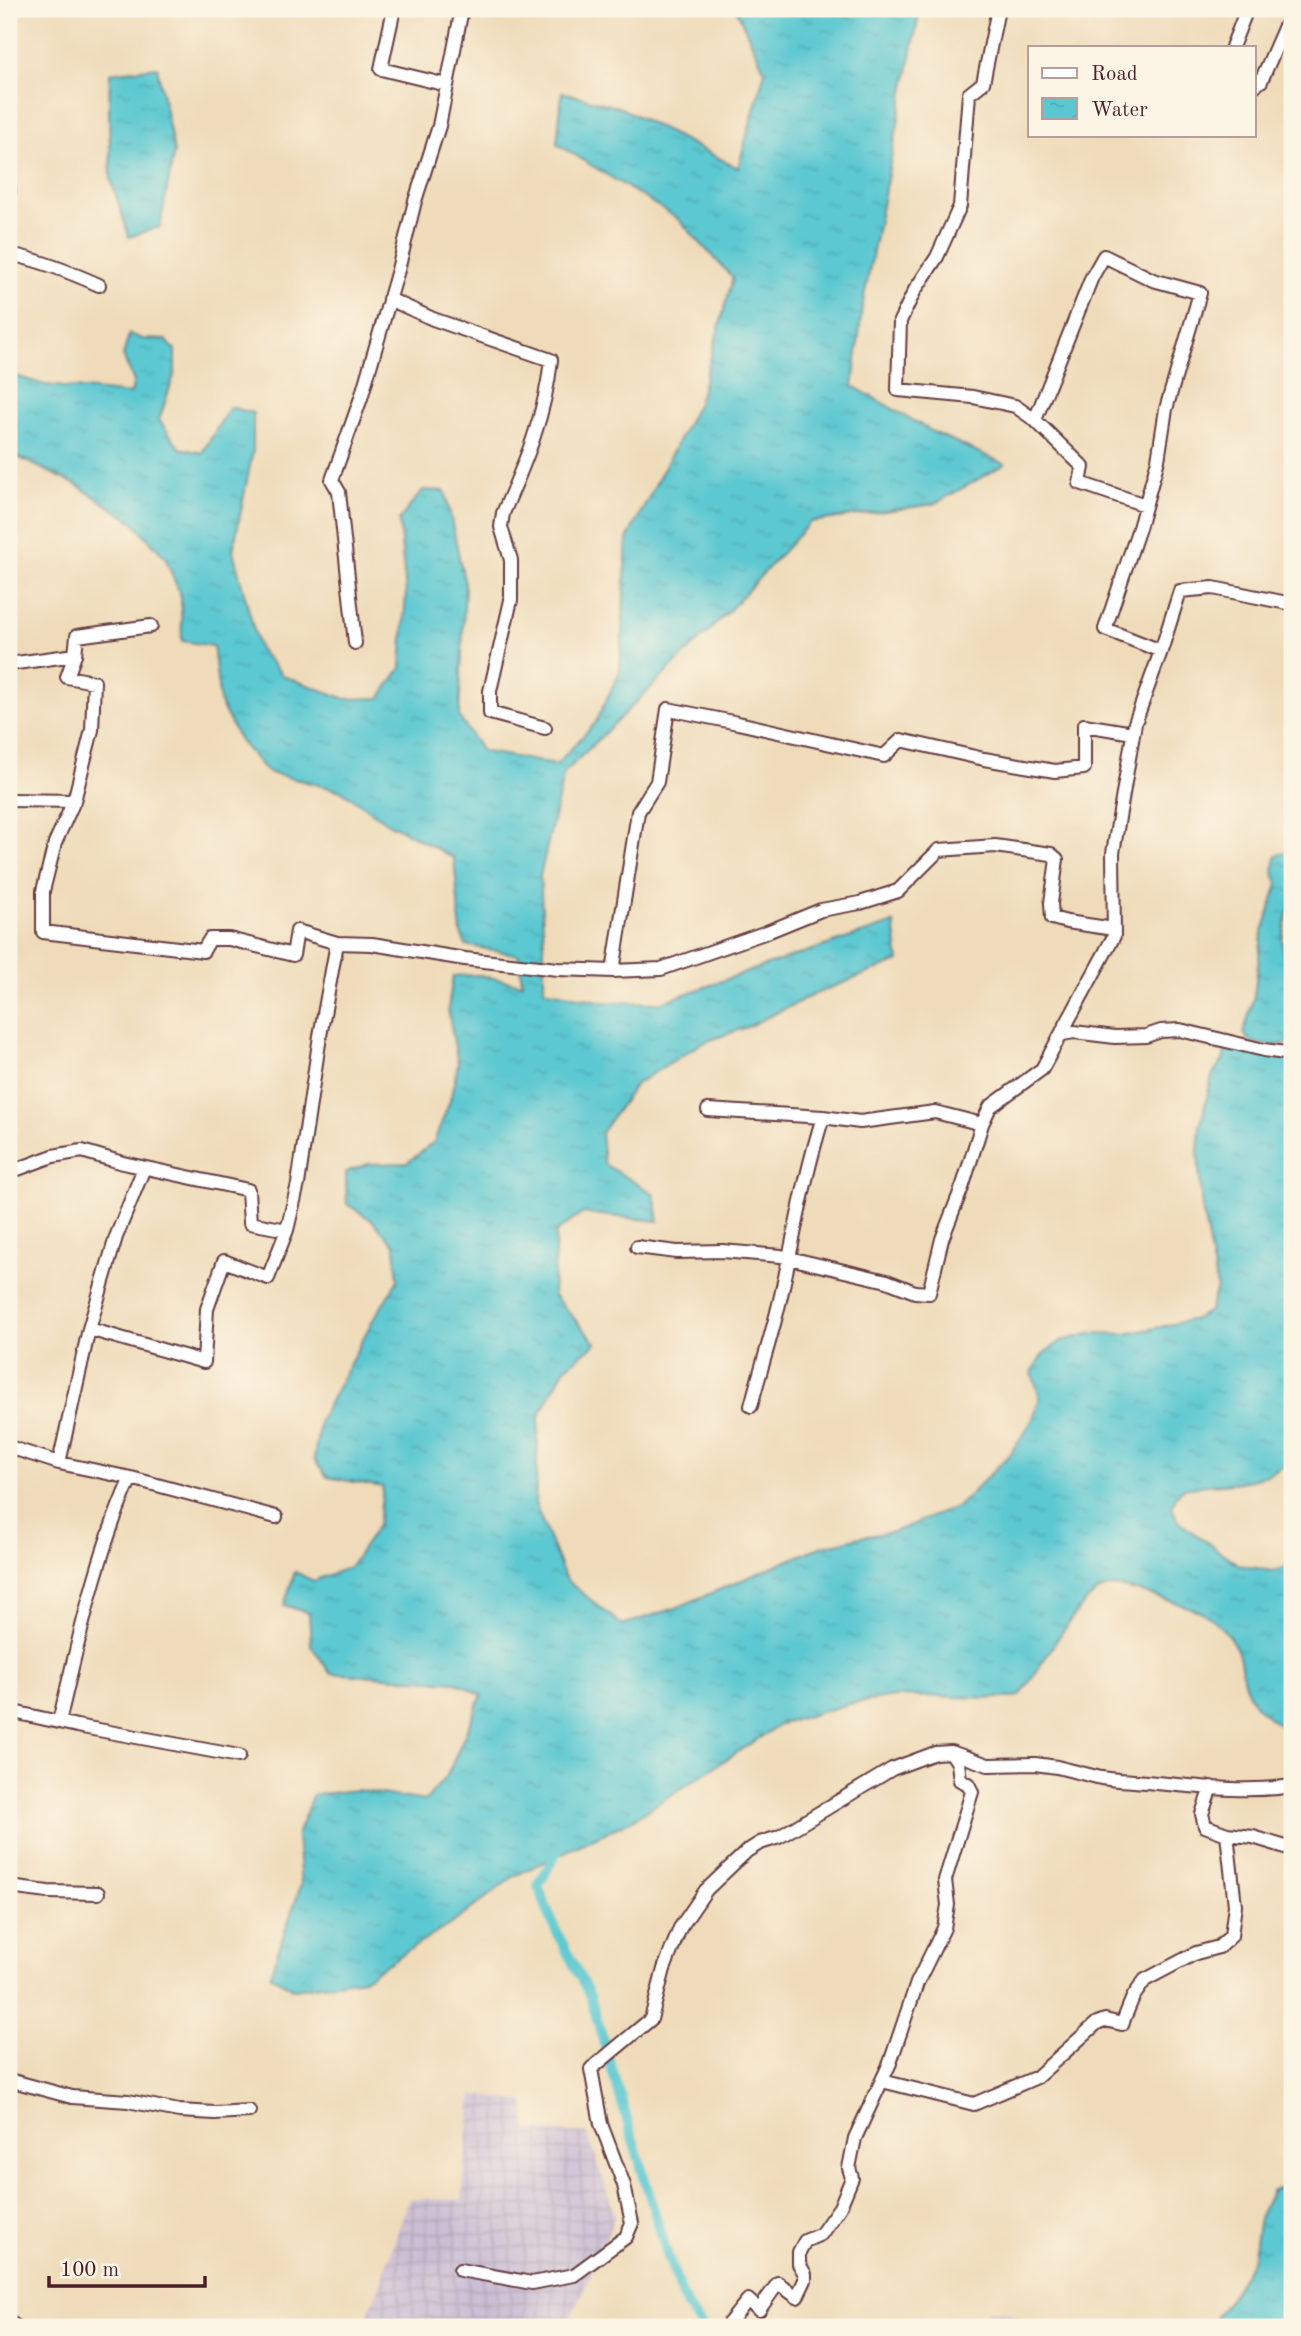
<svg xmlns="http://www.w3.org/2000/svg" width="1301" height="2336" font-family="'Old Standard TT',serif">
<defs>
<pattern id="industrial-grid" width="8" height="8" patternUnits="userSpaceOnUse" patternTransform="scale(1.75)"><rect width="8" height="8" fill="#ccbed4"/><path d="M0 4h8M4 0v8" fill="none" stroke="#b1a3b6"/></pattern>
<pattern id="water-ripples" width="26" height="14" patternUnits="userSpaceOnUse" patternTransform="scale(1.75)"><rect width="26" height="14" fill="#5bc8d1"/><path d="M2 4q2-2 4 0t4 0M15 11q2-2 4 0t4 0" fill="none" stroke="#51abb4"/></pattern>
</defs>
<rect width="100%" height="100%" fill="#fcf5e5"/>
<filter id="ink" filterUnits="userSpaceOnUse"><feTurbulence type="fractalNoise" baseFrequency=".0143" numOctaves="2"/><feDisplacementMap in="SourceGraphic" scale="14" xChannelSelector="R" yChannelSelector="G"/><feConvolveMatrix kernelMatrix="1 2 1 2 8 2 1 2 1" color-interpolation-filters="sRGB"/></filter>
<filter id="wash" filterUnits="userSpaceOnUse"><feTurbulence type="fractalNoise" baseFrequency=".00686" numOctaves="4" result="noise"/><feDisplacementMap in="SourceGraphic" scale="28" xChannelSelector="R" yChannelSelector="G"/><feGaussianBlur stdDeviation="1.57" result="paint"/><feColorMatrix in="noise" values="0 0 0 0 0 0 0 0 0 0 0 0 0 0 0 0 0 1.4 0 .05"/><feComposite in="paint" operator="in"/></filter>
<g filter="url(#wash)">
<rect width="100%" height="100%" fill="#efdbba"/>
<!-- industrial -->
<path fill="url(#industrial-grid)" d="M472 2094 524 2102 526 2129 588 2134 615 2216 585 2288 566 2327H362L378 2291 409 2199 462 2200Z
M988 2310 1008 2313 1041 2327H982Z"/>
<!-- water -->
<path fill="url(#water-ripples)" stroke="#52747e" stroke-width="2" d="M736 9H920L862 308 853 386 935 433 1005 464 934 504 810 522 725 615 564 773 540 876 544 944V990L604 1002 660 1003 767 965 894 923 899 961 815 994 747 1027 702 1043 636 1084 601 1133 604 1164 654 1194 659 1221 583 1213 556 1232 553 1295 596 1343 565 1368 539 1416 535 1504 566 1580 622 1625 676 1608 820 1547 860 1537 893 1532 959 1506 1010 1454 1032 1421 1040 1398 1032 1372 1044 1353 1061 1341 1093 1333 1126 1334 1160 1327 1195 1319 1209 1311 1217 1288 1202 1207 1198 1151 1200 1127 1212 1076 1224 1059 1225 1047 1292 1060V1174L1288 1187 1292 1212V1458C1266 1487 1220 1482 1184 1488L1176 1496 1172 1507 1177 1519 1187 1528 1239 1565 1272 1571 1292 1566V1728C1271 1725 1254 1707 1246 1687 1241 1675 1242 1661 1237 1650 1229 1633 1215 1620 1200 1611 1180 1605 1124 1583 1106 1588 1078 1595 1039 1672 1020 1696L1003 1698 902 1696 848 1704 781 1724 632 1820 514 1876 457 1920 363 1979 294 1989 270 1975 301 1885 297 1835 313 1795 356 1790 425 1801 448 1774 482 1695 456 1682 330 1673 311 1645 309 1613 284 1605 295 1572 313 1581 350 1567 378 1525 383 1487 327 1477 314 1459 320 1420 373 1320 398 1280 395 1246 373 1221 347 1204 346 1172 368 1164 407 1163 434 1142 450 1101 458 1064 448 1009 453 976 478 975 522 984 519 955 466 945 461 934 454 858 388 823 342 791 267 772 240 741 220 703 213 646 182 641 181 597 165 557 132 521 75 484 9 453V374L45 385 131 394 134 381 123 356 129 334 143 339 166 340 175 350V372L159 420 180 448 202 453 230 407 253 413V450L233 551 259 649 283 676 346 699 380 698 401 668 406 593 399 520 423 490 445 491 465 585 459 717 482 751 556 765 596 722 620 671 627 539 698 403 733 278 677 218 557 144 562 92 621 108 738 168 765 71Z
M157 67 174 152 160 227 129 237 111 179 109 112 110 73Z
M1287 852 1292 853V894L1282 939 1291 1037 1286 1044C1273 1046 1248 1047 1244 1032L1254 996 1262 935 1278 884 1273 870 1277 855Z
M1292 2183V2327H1208L1227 2302 1252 2261 1259 2218 1271 2192Z"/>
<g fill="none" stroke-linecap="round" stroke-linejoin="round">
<!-- canal -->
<path stroke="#5bc8d1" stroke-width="10" d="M560 1846 538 1886 555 1929 590 1996 668 2257 687 2307 703 2327"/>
</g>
</g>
<g filter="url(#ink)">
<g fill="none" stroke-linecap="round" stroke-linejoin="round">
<!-- minor casing -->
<g stroke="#633b40" stroke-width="16">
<path id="minor" d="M394 9 381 69 447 85
M1232 47 1247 9
M1254 86 1261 81 1292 10
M9 188V192
M9 254C40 260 70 272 99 285
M389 299 433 319 551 360C545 416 526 461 503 513L501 527 511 560V600L490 691V713L545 728
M1035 420 1083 467 1080 483 1145 505
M355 643 339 492 332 480 361 398 398 270 415 201 439 126 462 9
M1161 651 1180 591 1213 588 1292 604
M9 664 75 655 77 636 151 626
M9 800 74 801 92 730 94 682 67 677 75 655
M74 801 55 843 43 891V932L203 951 210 939H229L293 955 297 931 337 943 372 944 465 959 558 969 613 971 661 969 767 932 821 910 860 903 898 891 939 850 995 846 1051 854 1057 859 1051 903 1052 918 1067 922 1114 929
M613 971 638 812 657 782 668 709 738 723 884 756 901 740 984 759 1055 771 1084 768V725L1133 733
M1063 1034 1074 1032 1115 1037 1146 1036 1161 1031 1180 1030 1264 1050 1292 1054
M708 1110 823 1117
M982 1124 990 1107 1042 1069 1114 936 1113 853 1135 723 1161 651 1105 629 1139 528 1158 460 1166 409 1200 293 1153 280 1104 256 1092 277 1035 420 1015 406 973 397 898 390 900 321 915 290 937 257 960 206 969 94 983 83 998 9
M9 1162 18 1169 53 1156 82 1151 123 1163 248 1190 250 1223 287 1230 268 1278 224 1261 207 1309 204 1362 89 1329 59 1463 9 1447
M287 1230 298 1184 320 1036 337 943
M637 1247 677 1252 722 1251 781 1256 789 1258 887 1281 915 1292 929 1293 942 1239 963 1185 982 1124 935 1112 860 1122 823 1117C805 1174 795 1232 782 1291 774 1329 761 1367 751 1406
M89 1329 116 1237 144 1168
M131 1478 276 1517
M9 1711 77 1726 239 1756
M59 1722C78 1643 97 1552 131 1478L59 1463
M1211 1787 1202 1814 1205 1826 1227 1834
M9 1887 48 1892 98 1893
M9 2080 72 2097 128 2101 179 2111 215 2113 249 2111
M882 2081 974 2104 1037 2077 1097 2023 1105 2020 1122 2024 1133 1997 1145 1980 1196 1953 1219 1947 1231 1936 1235 1905 1227 1834 1253 1837 1292 1849
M460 2270 532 2283 574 2275 626 2237 632 2223 624 2185 601 2124 591 2069 651 2019 664 1969 680 1928 706 1890 747 1851 760 1843 779 1837 892 1769 935 1753 951 1752 988 1765 1035 1764 1057 1767 1101 1778 1118 1780C1176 1783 1235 1795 1292 1786
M9 2322 17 2327
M726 2327 748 2300 759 2310 778 2283 797 2297 805 2280V2274L799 2264V2252L805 2241 821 2234 840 2207 852 2178 849 2168 855 2138 890 2063 917 1983 944 1928 948 1905 945 1880 972 1792 968 1784 960 1780 958 1763 951 1752"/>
</g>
<!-- minor -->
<use href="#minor" stroke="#fff" stroke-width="12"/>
</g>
</g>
<!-- margin -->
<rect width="1301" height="2336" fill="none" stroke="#fcf5e5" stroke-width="35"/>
<!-- legend -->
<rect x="1028" y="46" width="228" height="91" fill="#fcf5e5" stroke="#b59f9b" stroke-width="2"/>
<rect x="1042" y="68" width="35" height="10" fill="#ffffff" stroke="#b59f9b" stroke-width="2"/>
<text x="1091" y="80" font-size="21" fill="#4a1f2b">Road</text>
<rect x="1042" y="98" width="35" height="21" fill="url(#water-ripples)" stroke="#b59f9b" stroke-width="2"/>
<text x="1091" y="116" font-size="21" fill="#4a1f2b">Water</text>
<!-- scale -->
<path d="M49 2276v10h156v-10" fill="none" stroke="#4a1f2b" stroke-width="3.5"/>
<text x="60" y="2276" font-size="21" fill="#4a1f2b" stroke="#fcf5e5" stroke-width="5" paint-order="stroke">100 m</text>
</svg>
